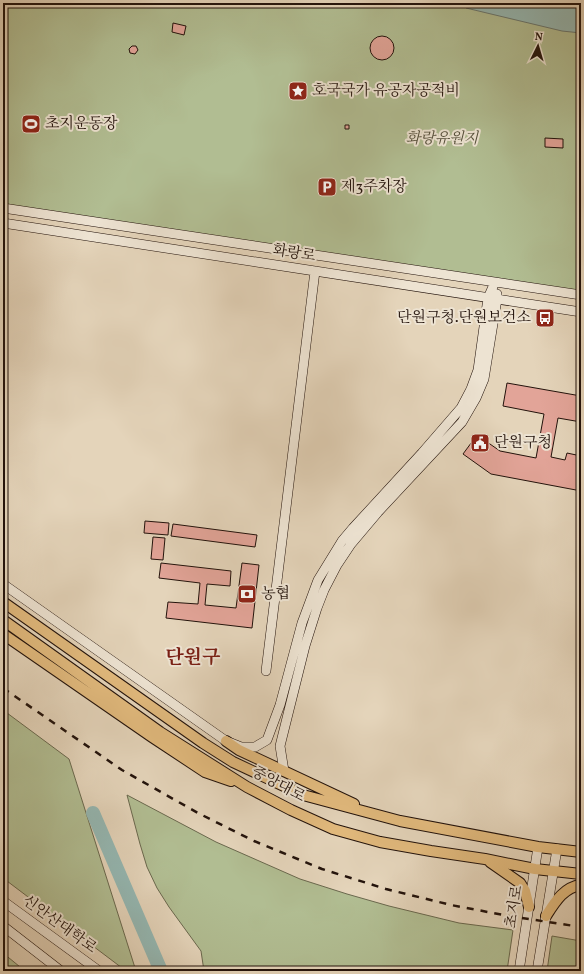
<svg xmlns="http://www.w3.org/2000/svg" width="584" height="974" font-family="Vollkorn,'Noto Serif KR',serif">
<rect width="100%" height="100%" fill="#e4d4ba"/>
<filter id="stains"><feTurbulence type="fractalNoise" baseFrequency=".005" numOctaves="4"/><feColorMatrix values="0 0 0 0 .2 0 0 0 0 .09 0 0 0 0 .02 0 0 0 .5 -.17"/></filter>
<radialGradient id="worn" r=".72"><stop offset=".6" stop-color="#630" stop-opacity="0"/><stop offset="1" stop-color="#630" stop-opacity=".3"/></radialGradient>
<!-- green -->
<path fill="#b1bd92" stroke="#6a684e" d="M3 3H581V299L3 207Z
M3 710 69 759 136 971H126L3 878Z
M127 795 216 842 300 879 347 894 389 906 459 923 513 930 507 971H204L201 951 169 907 157 888 147 867 140 844Z
M552 936 581 941V971H547Z
M3 953 25 971H3Z"/>
<!-- water -->
<path fill="#95b8b3" stroke="#677670" d="M468 3H581V33L562 31 466 8Z"/>
<g fill="none" stroke-linecap="round" stroke-linejoin="round">
<!-- river -->
<path stroke="#95b8b3" stroke-width="14" d="M93 813 161 971"/>
</g>
<!-- building -->
<path fill="#e2a498" stroke="#22120b" d="M173 23 186 26 184 35 172 32Z
M370 48a12 12 0 1 1 24 0a12 12 0 1 1-24 0Z
M132 46H136L138 50 135 54 130 53 129 49Z
M345 125H349V129H345Z
M545 138 563 139V148L545 147Z
M507 383 581 396V422L558 418 551 457 565 460 567 453 581 456V488L576 490 491 474 463 454 477 435 500 451 536 458 544 414 503 406Z
M145 521 169 523 168 535 144 533Z
M173 524 257 535 255 547 171 536Z
M153 537 165 538 163 560 151 559Z
M161 563 231 571 230 586 207 584 205 605 236 608 242 563 259 565 252 628 166 618 168 602 198 604 200 583 159 578Z"/>
<g fill="none" stroke-linecap="round" stroke-linejoin="round">
<!-- secondary casing -->
<g stroke="#22120b" stroke-width="10">
<path id="secondary" d="M3 208 581 295
M3 223 581 312
M3 584 226 741 241 747H255L267 740 280 705 302 623 318 580 342 541 353 528 422 453 461 408 471 389 478 370 488 298 495 282
M266 671 315 271
M284 771 280 746 305 646 317 608 324 590 337 565 351 544 378 512 462 422 476 398 484 379 497 299V294
M3 901 99 971
M3 926 61 971
M519 971 538 847
M537 971 557 849"/>
</g>
<!-- primary casing -->
<g stroke="#22120b" stroke-width="12">
<path id="primary" d="M3 602 203 743 233 762 303 795 400 821 538 847 581 852
M3 620 160 732 247 787 291 810 333 829 380 842 431 851 485 859 535 869 581 874
M3 634 152 737 205 772 231 781
M226 741 239 750 354 804
M490 862 520 883 525 891 529 907
M546 916C555 902 564 887 581 885"/>
</g>
<!-- secondary -->
<use href="#secondary" stroke="#ede3d2" stroke-width="9"/>
<!-- primary -->
<use href="#primary" stroke="#e2ba7d" stroke-width="10"/>
<!-- rail -->
<path stroke="#22120b" stroke-width="2.5" stroke-dasharray="7 7" stroke-linecap="butt" d="M3 688 122 770 198 813 254 841 322 869 386 889 451 905 509 916 581 927"/>
</g>
<!-- icons -->
<defs>
<g id="sight-square" transform="scale(1)"><rect x="-9" y="-9" width="18" height="18" rx="4" fill="#8f2418" stroke="#ede3d2"/><path d="M0-6L1.8-2.2L6-1.7L2.9 1.2L3.7 5.4L0 3.3L-3.7 5.4L-2.9 1.2L-6-1.7L-1.8-2.2Z" fill="#fff"/></g>
<g id="stadium-square" transform="scale(1)"><rect x="-9" y="-9" width="18" height="18" rx="4" fill="#8f2418" stroke="#ede3d2"/><path d="M0-5a6.5 5 0 1 0 0 10a6.5 5 0 1 0 0-10ZM-3.5-1.8h7v3.6h-7Z" fill="#fff"/></g>
<g id="parking-square" transform="scale(1)"><rect x="-9" y="-9" width="18" height="18" rx="4" fill="#8f2418" stroke="#ede3d2"/><path d="M-3.5-5.5H1a3.5 3.5 0 0 1 0 7H-1V5.5H-3.5ZM-1-3.4V-.6H.8a1.4 1.4 0 0 0 0-2.8Z" fill="#fff"/></g>
<g id="bus-square" transform="scale(1)"><rect x="-9" y="-9" width="18" height="18" rx="4" fill="#8f2418" stroke="#ede3d2"/><path d="M-5-6H5V4H4V6H2V4H-2V6H-4V4H-5ZM-3.5-4V0h7V-4ZM-3.5 1.2v1.5H-2V1.2ZM2 1.2v1.5H3.5V1.2Z" fill="#fff"/></g>
<g id="civic-square" transform="scale(1)"><rect x="-9" y="-9" width="18" height="18" rx="4" fill="#8f2418" stroke="#ede3d2"/><path d="M-.6-6.5H3V-4.5H.6V-3L4-1V1h2V6H-6V1h2V-1L-.6-3ZM-1.2 2.5V6h2.4V2.5Z" fill="#fff"/></g>
<g id="bank-square" transform="scale(1)"><rect x="-9" y="-9" width="18" height="18" rx="4" fill="#8f2418" stroke="#ede3d2"/><path d="M-6-4H6V4H-6ZM0-2.3a2.3 2.3 0 1 0 0 4.6a2.3 2.3 0 1 0 0-4.6Z" fill="#fff"/></g>
</defs>
<g fill-rule="evenodd">
<use href="#sight-square" x="298" y="91"/>
<use href="#stadium-square" x="31" y="124"/>
<use href="#parking-square" x="327" y="187"/>
<use href="#bus-square" x="545" y="318"/>
<use href="#civic-square" x="480" y="443"/>
<use href="#bank-square" x="247" y="594"/>
</g>
<g text-anchor="middle" dominant-baseline="central" stroke-width="4" stroke-linejoin="round" paint-order="stroke">
<!-- poi labels -->
<g font-size="15" fill="#22120b" stroke="#ede3d2" text-anchor="start">
<text x="312" y="91">호국국가 유공자공적비</text>
<text x="45" y="124">초지운동장</text>
<text x="341" y="187">제3주차장</text>
<text x="531" y="318" text-anchor="end">단원구청.단원보건소</text>
<text x="494" y="443">단원구청</text>
<text x="261" y="594">농협</text>
</g>
<!-- park labels -->
<g font-size="15" font-style="italic" fill="#544e3a" stroke="#ede3d2">
<text x="442" y="139">화랑유원지</text>
</g>
<!-- street labels -->
<g font-size="15" fill="#22120b" stroke="#ede3d2">
<text transform="translate(294 254) rotate(9)">화랑로</text>
<text transform="translate(278 785) rotate(28)">중앙대로</text>
<text transform="translate(515 907) rotate(-81)">초지로</text>
<text transform="translate(59 925) rotate(36)">신안산대학로</text>
</g>
<!-- district labels -->
<g font-size="19" font-weight="bold" fill="#7a1f14" stroke="#ede3d2">
<text x="193" y="658">단원구</text>
</g>
</g>
<!-- margin -->
<rect width="584" height="974" fill="none" stroke="#e4d4ba" stroke-width="16"/>
<rect x="4" y="4" width="576" height="966" fill="none" stroke="#22120b" stroke-width="2"/>
<rect x="8" y="8" width="568" height="958" fill="none" stroke="#22120b"/>
<!-- north arrow -->
<g transform="translate(538 46) rotate(5)" stroke="#ede3d2" stroke-width="3" paint-order="stroke">
<path d="M0-3L7 15L0 10L-7 15Z" fill="#22120b"/>
<text y="-6" font-size="11" font-weight="bold" text-anchor="middle" fill="#22120b">N</text>
</g>
<rect width="100%" height="100%" filter="url(#stains)"/>
<rect width="100%" height="100%" fill="url(#worn)"/>
</svg>
